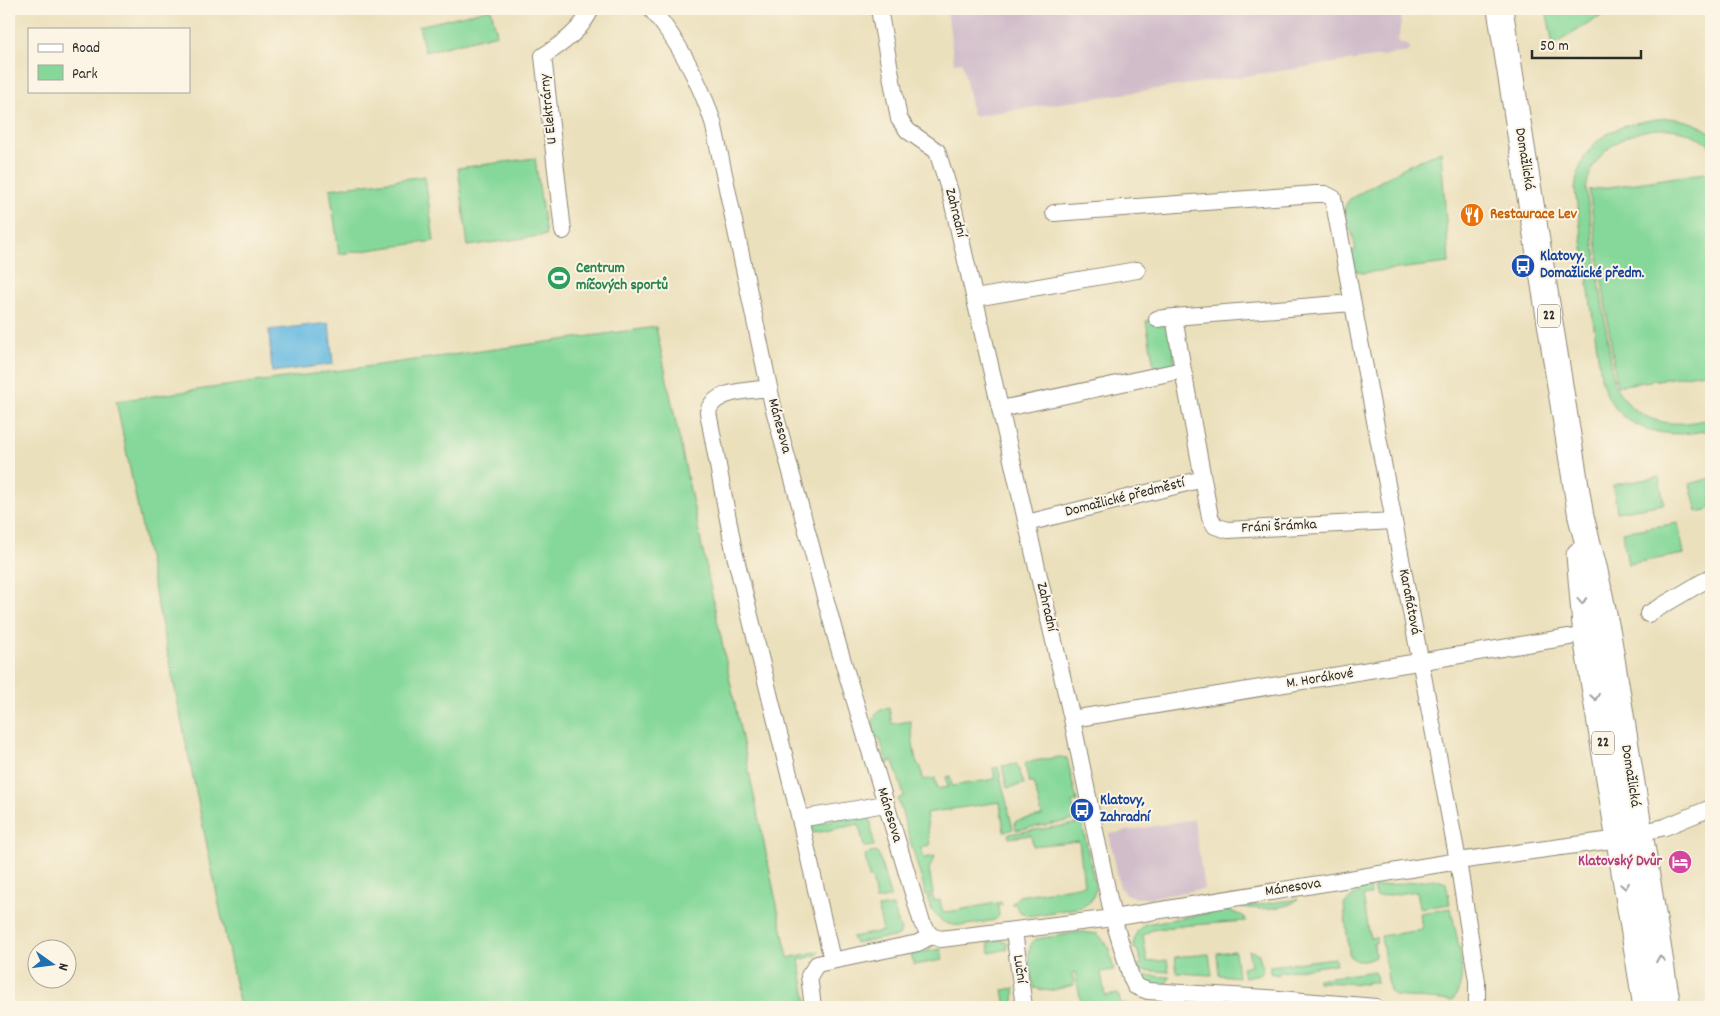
<svg xmlns="http://www.w3.org/2000/svg" width="1720" height="1016" font-family="Dekko,sans-serif">
<rect width="100%" height="100%" fill="#fcf5e5"/>
<filter id="ink" filterUnits="userSpaceOnUse"><feTurbulence type="fractalNoise" baseFrequency=".02" numOctaves="2"/><feDisplacementMap in="SourceGraphic" scale="10" xChannelSelector="R" yChannelSelector="G"/><feConvolveMatrix kernelMatrix="1 2 1 2 8 2 1 2 1" color-interpolation-filters="sRGB"/></filter>
<filter id="wash" filterUnits="userSpaceOnUse"><feTurbulence type="fractalNoise" baseFrequency=".0096" numOctaves="4" result="noise"/><feDisplacementMap in="SourceGraphic" scale="20" xChannelSelector="R" yChannelSelector="G"/><feGaussianBlur stdDeviation="1.12" result="paint"/><feColorMatrix in="noise" values="0 0 0 0 0 0 0 0 0 0 0 0 0 0 0 0 0 1.4 0 .05"/><feComposite in="paint" operator="in"/></filter>
<g filter="url(#wash)">
<rect width="100%" height="100%" fill="#ebe0bc"/>
<!-- industrial -->
<path fill="#d1bdca" d="M947 9H1403L1398 41 1410 47 1409 52 973 116 962 62 954 63Z
M1194 819 1204 889 1147 898H1136L1124 893 1120 887 1109 834Z"/>
<!-- green -->
<path fill="#86d89a" stroke="#588262" d="M491 9 497 34 425 52 419 26Z
M1546 9H1613L1553 45Z
M1667 118C1683 119 1698 123 1711 133V147C1671 109 1592 134 1586 190L1614 383C1633 423 1672 430 1711 418V429C1666 442 1612 430 1601 377L1575 190C1581 135 1619 123 1667 118Z
M1441 151 1449 263 1362 273 1356 271 1351 251 1356 250 1351 229H1347C1344 217 1341 209 1350 199L1405 167Z
M535 158 546 235 468 246 458 168Z
M1711 172V372L1617 386 1589 190Z
M425 176 434 241 339 254 330 189Z
M1161 320 1168 321 1175 363 1172 366 1155 372 1146 321Z
M656 327 788 958 819 951 817 955 799 960 808 1007H797L796 1000V1007H240L116 401Z
M1659 477 1664 504 1617 512 1613 485Z
M1711 478V509L1697 512 1690 484Z
M1678 523 1684 554 1628 564 1622 532Z
M889 707 892 724 910 721 916 762 921 767 923 780 935 778 937 789 948 787 946 777 950 776 952 786 995 779 993 768 998 767 1013 829 1004 832 1000 802 926 813 930 845 921 847 924 858 935 856 929 869 933 894 926 895 898 799 904 796 893 761 883 764 882 761 886 759 880 739 875 737C871 722 872 711 889 707Z
M1059 757 1067 758 1077 801 1072 803 1074 810H1079L1081 819 1016 830 1015 823 1016 821 1042 816 1034 783H1029L1025 765 1027 762Z
M1017 764 1024 784 1007 788 1002 766Z
M862 813V818L870 816 874 846 864 847 859 824 815 833 811 830 814 824Z
M1082 823 1096 889 1091 901 1082 907 1030 916 1020 912 1015 904H1011L1019 896 1084 885 1079 841 1033 846 1031 835 1009 838 1008 834Z
M875 852 879 855 890 896 889 898 876 900 872 878H869L865 855Z
M1435 879 1446 883 1450 904 1420 908 1417 891 1376 897 1374 887Z
M1370 888 1371 895 1363 896 1370 938 1376 937 1377 942 1374 943 1375 957C1367 961 1359 964 1351 957L1349 953 1344 904 1362 889Z
M933 896 934 901 940 900 943 913 1001 902 1002 905H998L999 916 995 920C964 925 938 936 927 897Z
M1298 899C1288 910 1255 910 1242 907Z
M893 906 901 931 899 936 855 943 852 937 883 931 878 908Z
M1451 908C1455 934 1472 980 1452 1001L1395 996 1390 992 1381 936 1422 930 1420 913Z
M1227 910 1243 916 1246 921 1179 926 1152 930 1143 935 1147 962 1167 960 1169 972 1139 970 1138 965 1142 964 1137 949H1134C1133 938 1136 930 1145 924Z
M1082 932 1098 934 1108 946 1114 970 1101 972 1105 996 1118 994 1121 1004 1169 1007H1082L1075 972 1072 973 1074 985 1049 991 1034 988C1032 973 1022 949 1036 939Z
M1000 940 1007 943V949L990 953 988 942Z
M941 949 943 960 914 965 911 954Z
M1248 950 1259 954 1263 971 1260 974 1244 977 1242 968 1251 966Z
M1235 951 1238 977 1219 975 1217 953Z
M1209 954 1212 975 1177 973 1175 957Z
M1335 958 1336 964 1280 972 1278 975 1270 973V966Z
M1375 971 1377 982H1367L1366 984 1318 982V979Z
M1137 975 1170 977 1165 986C1155 987 1144 983 1137 975Z
M1014 988C1014 996 1017 1006 1006 1007L1003 990Z"/>
<!-- water -->
<path fill="#65bae1" stroke="#487286" d="M329 323 333 364 272 372 269 330Z"/>
</g>
<g filter="url(#ink)">
<g fill="none" stroke-linecap="round" stroke-linejoin="round">
<!-- street casing -->
<g stroke="#8b8674" stroke-width="18">
<path id="street" d="M651 9C680 43 699 80 713 122L773 406 838 645 922 923 931 936 941 939 1113 918 1458 861 1605 841 1665 827 1711 808
M879 9 899 119 908 131 937 151 950 192 1072 719 1113 918 1131 977 1135 986 1148 991 1267 998 1376 1007
M1054 213 1316 194H1325L1333 198 1458 861 1477 981V1007
M563 231 543 56C563 43 581 31 591 9
M975 298 1137 270
M1157 319 1174 317
M1183 370 1210 517 1215 526 1228 530 1394 521
M769 388C750 391 713 390 708 412L734 551 800 819
M1001 409 1183 370 1174 317 1352 303
M1027 523 1203 479
M1648 614 1711 577
M1072 719 1569 637
M1014 931 1024 1007
M832 960 800 819 885 804
M813 1007 809 976 817 964 918 943 931 936"/>
</g>
<!-- primary casing -->
<g stroke="#8b8674" stroke-width="27">
<path id="primary" d="M1500 9 1581 517 1595 571 1608 634 1668 1007
M1579 555 1586 637 1646 1007"/>
</g>
<!-- street -->
<use href="#street" stroke="#fff" stroke-width="16"/>
<!-- primary -->
<use href="#primary" stroke="#fff" stroke-width="25"/>
</g>
<!-- one-way arrows -->
<defs><path id="oneway-chevron" d="M-2-3.5L2.5 0L-2 3.5" fill="none" stroke-width="1.6" stroke-linecap="round" stroke-linejoin="round" transform="scale(1.25)"/></defs>
<g stroke="#a0a0a0">
<use href="#oneway-chevron" transform="translate(1582 601) rotate(85)"/>
<use href="#oneway-chevron" transform="translate(1595 697) rotate(81)"/>
<use href="#oneway-chevron" transform="translate(1625 886) rotate(81)"/>
<use href="#oneway-chevron" transform="translate(1660 959) rotate(-99)"/>
</g>
</g>
<!-- icons -->
<defs>
<g id="restaurant-disc" transform="scale(1.25)"><circle r="9.5" fill="#e8710a" stroke="#fcf5e5"/><path d="M-5-6h1v4h1v-4h1v4h1v-4h1v5L-1.5 .5V6h-2V.5L-5-1ZM5-6V6H3V1.5H1.5Q1.5-4 5-6Z" fill="#fff"/></g>
<g id="bus-disc" transform="scale(1.25)"><circle r="9.5" fill="#1a4fb4" stroke="#fcf5e5"/><path d="M-5-6H5V4H4V6H2V4H-2V6H-4V4H-5ZM-3.5-4V0h7V-4ZM-3.5 1.2v1.5H-2V1.2ZM2 1.2v1.5H3.5V1.2Z" fill="#fff"/></g>
<g id="stadium-disc" transform="scale(1.25)"><circle r="9.5" fill="#2e9e5b" stroke="#fcf5e5"/><path d="M0-5a6.5 5 0 1 0 0 10a6.5 5 0 1 0 0-10ZM-3.5-1.8h7v3.6h-7Z" fill="#fff"/></g>
<g id="hotel-disc" transform="scale(1.25)"><circle r="9.5" fill="#d1479c" stroke="#fcf5e5"/><path d="M-6-4.5h1.5V1H6V5H4.5V3h-9V5H-6ZM-4 0a1.8 1.8 0 1 1 3.6 0ZM.5 0V-2.5h3Q6-2.5 6 0Z" fill="#fff"/></g>
</defs>
<g fill-rule="evenodd">
<use href="#restaurant-disc" x="1472" y="215"/>
<use href="#bus-disc" x="1523" y="266"/>
<use href="#stadium-disc" x="559" y="278"/>
<use href="#bus-disc" x="1082" y="810"/>
<use href="#hotel-disc" x="1680" y="862"/>
</g>
<g text-anchor="middle" dominant-baseline="central" stroke-width="4" stroke-linejoin="round" paint-order="stroke">
<!-- shield labels -->
<g fill="#fcf5e5" stroke="#6a6863" stroke-width="1">
<rect x="1538" y="304.5" width="22" height="23" rx="4"/>
<rect x="1592" y="731.5" width="22" height="23" rx="4"/>
</g>
<g font-size="14" font-weight="bold" fill="#2b2b2b">
<text x="1549" y="316">22</text>
<text x="1603" y="743">22</text>
</g>
<!-- street labels -->
<g font-size="15" fill="#2b2b2b" stroke="#fcf5e5">
<text transform="translate(549 109) rotate(-96)">U Elektrárny</text>
<text transform="translate(1524 159) rotate(81)">Domažlická</text>
<text transform="translate(955 213) rotate(76)">Zahradní</text>
<text transform="translate(779 426) rotate(75)">Mánesova</text>
<text transform="translate(1125 498) rotate(-14)">Domažlické předměstí</text>
<text transform="translate(1279 527) rotate(-3)">Fráni Šrámka</text>
<text transform="translate(1409 602) rotate(79)">Karafiátová</text>
<text transform="translate(1046 607) rotate(77)">Zahradní</text>
<text transform="translate(1320 679) rotate(-9)">M. Horákové</text>
<text transform="translate(1630 776) rotate(81)">Domažlická</text>
<text transform="translate(889 815) rotate(73)">Mánesova</text>
<text transform="translate(1293 888) rotate(-9)">Mánesova</text>
<text transform="translate(1019 969) rotate(82)">Luční</text>
</g>
<!-- food labels -->
<g font-size="15" font-weight="bold" fill="#c56008" stroke="#fcf5e5" text-anchor="start">
<text x="1490" y="215">Restaurace Lev</text>
</g>
<!-- transit labels -->
<g font-size="15" font-weight="bold" fill="#164399" stroke="#fcf5e5" text-anchor="start">
<text x="1540" y="257">Klatovy,<tspan x="1540" dy="17">Domažlické předm.</tspan></text>
<text x="1100" y="801">Klatovy,<tspan x="1100" dy="17">Zahradní</tspan></text>
</g>
<!-- leisure labels -->
<g font-size="15" font-weight="bold" fill="#27864d" stroke="#fcf5e5" text-anchor="start">
<text x="576" y="269">Centrum<tspan x="576" dy="17">míčových sportů</tspan></text>
</g>
<!-- hotel labels -->
<g font-size="15" font-weight="bold" fill="#b23c85" stroke="#fcf5e5" text-anchor="end">
<text x="1662" y="862">Klatovský Dvůr</text>
</g>
</g>
<!-- margin -->
<rect width="1720" height="1016" fill="none" stroke="#fcf5e5" stroke-width="30"/>
<!-- legend -->
<rect x="28" y="28" width="162" height="65" fill="#fcf5e5" stroke="#a8a49b"/>
<rect x="38" y="44" width="25" height="8" fill="#ffffff" stroke="#a8a49b"/>
<text x="72" y="52" font-size="15" fill="#2b2b2b">Road</text>
<rect x="38" y="65" width="25" height="15" fill="#86d89a" stroke="#a8a49b"/>
<text x="72" y="78" font-size="15" fill="#2b2b2b">Park</text>
<!-- north arrow -->
<g transform="translate(52 964) rotate(104)"><circle r="24" fill="#fcf5e5" stroke="#a8a49b"/>
<path d="M0-4L9 19L0 12L-9 19Z" fill="#1f6fb2"/>
<text y="-8" font-size="14" font-weight="bold" text-anchor="middle" fill="#2b2b2b">N</text>
</g>
<!-- scale -->
<path d="M1532 50v8h109v-8" fill="none" stroke="#2b2b2b" stroke-width="2.5"/>
<text x="1540" y="50" font-size="15" fill="#2b2b2b" stroke="#fcf5e5" stroke-width="4" paint-order="stroke">50 m</text>
</svg>
